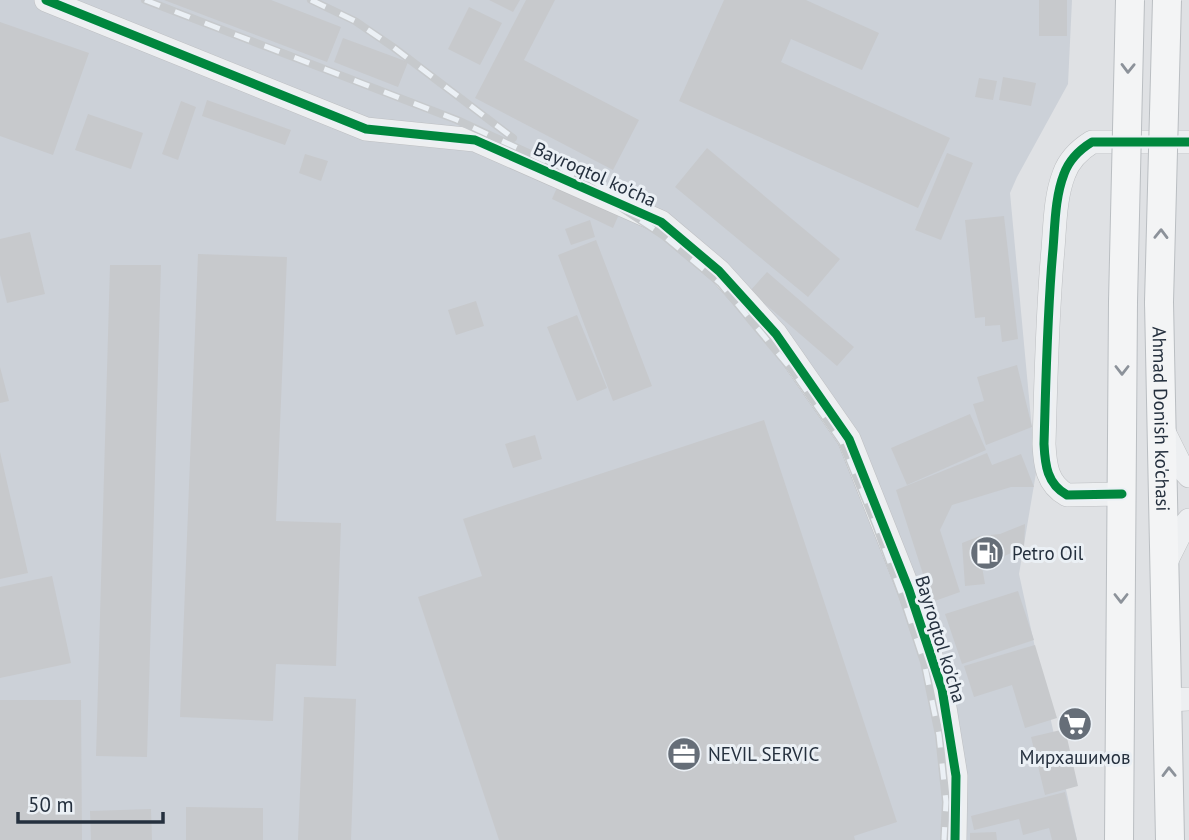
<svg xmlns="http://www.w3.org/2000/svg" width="1189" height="840" font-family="'PT Sans',sans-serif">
<rect width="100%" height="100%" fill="#dfe1e4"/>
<!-- built -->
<path fill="#ccd1d8" d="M0 0H1072L1068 84 1017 177 1010 193 1036 473 1019 574 1077 840H0Z"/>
<!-- building -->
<path fill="#c7c9cc" d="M164 0H271L341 27 327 62Z
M489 0H520L513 12Z
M526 0H555L524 60 639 120 613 170 475 98Z
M724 0H806L879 33 862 70 791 39 781 62 950 138 918 208 679 101Z
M1039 0H1067V36H1039Z
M469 7 502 23 480 65 448 49Z
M0 22 89 53 53 155 0 136Z
M343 38 408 62 398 87 334 62Z
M1003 77 1036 83 1031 106 999 100Z
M979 78 997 81 993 100 975 97Z
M207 100 291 130 285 145 202 116Z
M181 101 196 107 178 160 162 154Z
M88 114 143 133 131 169 75 150Z
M707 148 840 259 808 297 675 187Z
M947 153 973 163 941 240 915 230Z
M305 154 328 161 321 181 299 173Z
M559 183 620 212 613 228 552 199Z
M1004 216 1018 339 1002 342 1000 325 985 326V317L975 318 965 220Z
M590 220 595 237 571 245 565 229Z
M30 232 45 294 7 303 0 275V239Z
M596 240 652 386 613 401 558 255Z
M198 254 287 257 276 521 341 523 336 666 276 664 273 721 180 717Z
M110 265H161L147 757 96 756Z
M767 272 854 347 837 366 750 291Z
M476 301 484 326 456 335 448 310Z
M577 315 607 388 577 401 547 327Z
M1017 365 1032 427 986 445 973 404 984 401 977 377Z
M0 367 9 401 0 403Z
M970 414 986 450 907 485 891 448Z
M764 420 897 822 854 836 855 840H499L418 597 482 576 463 519Z
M535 435 542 459 513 468 505 444Z
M0 452 28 573 0 579Z
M987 453 992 465 1021 454 1034 487H1011L952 505 940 530 960 592 932 602 896 490Z
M1025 524 1024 547 998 559 981 561 985 584 965 586 962 543 980 536 1000 534Z
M52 576 71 663 0 678V587Z
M1018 591 1034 640 962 664 945 614Z
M1035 645 1057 718 1025 728 1012 685 974 697 964 666Z
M304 697 356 699 351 840H298Z
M0 700H81L82 840H0Z
M1065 729 1078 786 1045 795 1031 737Z
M1065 792 1077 840H1052L1049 828 1023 835 1019 819 974 830 971 816Z
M186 807 263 808V840H186Z
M151 809 152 840H91L90 811Z
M996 832 997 840H970V833Z"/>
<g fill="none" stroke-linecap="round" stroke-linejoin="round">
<!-- minor casing -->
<g stroke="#bdbfc2" stroke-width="24">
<path id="minor" d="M46 0 366 129 475 140 661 222 719 271 776 334 849 439 909 590 942 689 956 776 955 840
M1163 430 1182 468 1189 476
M1122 494 1067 495C1047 484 1045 465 1044 444 1046 379 1047 314 1053 249 1055 225 1055 197 1064 174 1069 160 1079 150 1092 142H1189
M1165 564 1184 526 1189 520
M1168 700 1189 699"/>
</g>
<!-- major casing -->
<g stroke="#babec2" stroke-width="30">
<g id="major">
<path id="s1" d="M1159 302 1170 840"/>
<path d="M1119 840 1123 302"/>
</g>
</g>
<!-- minor -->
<use href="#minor" stroke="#edeff1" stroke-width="23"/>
<!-- major -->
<use href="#major" stroke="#f3f4f5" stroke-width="28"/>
<!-- rail casing -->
<g stroke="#c6c9cc" stroke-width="8">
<path id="rail" d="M145 0 457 120 563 169 664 236 720 283 792 370 842 442 876 525 903 598 924 662 939 735 946 802 944 840
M311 0 355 21 393 47 513 138"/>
</g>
<!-- rail -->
<use href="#rail" stroke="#ebf0f5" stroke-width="5" stroke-dasharray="16" stroke-linecap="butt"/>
<!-- major-bridge casing -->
<g stroke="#babec2" stroke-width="30" stroke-linecap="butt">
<path id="major-bridge" d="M1123 302 1130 0
M1159 302 1167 0"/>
</g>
<!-- major-bridge -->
<use href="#major-bridge" stroke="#f3f4f5" stroke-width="28"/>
<!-- cycleway casing -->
<g stroke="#ebf0f5" stroke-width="13">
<path id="cycleway" d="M46 0 366 129 475 140 661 222 719 271 776 334 849 439 909 590 942 689 956 776 955 840
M1122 494 1067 495C1047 484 1045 465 1044 444 1046 379 1047 314 1053 249 1055 225 1055 197 1064 174 1069 160 1079 150 1092 142H1189"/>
</g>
<!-- cycleway -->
<use href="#cycleway" stroke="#00873e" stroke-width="9"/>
</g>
<!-- one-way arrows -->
<defs><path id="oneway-chevron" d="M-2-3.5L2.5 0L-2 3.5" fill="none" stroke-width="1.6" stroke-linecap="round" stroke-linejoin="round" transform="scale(1.75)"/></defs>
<g stroke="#8c929a">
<use href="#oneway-chevron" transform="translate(1128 68) rotate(91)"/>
<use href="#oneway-chevron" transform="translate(1161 234) rotate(-89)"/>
<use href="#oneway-chevron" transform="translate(1122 370) rotate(90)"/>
<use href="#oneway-chevron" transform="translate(1121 598) rotate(90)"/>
<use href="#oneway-chevron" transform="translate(1169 772) rotate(-91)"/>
</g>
<!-- icons -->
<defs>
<g id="fuel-disc" transform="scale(1.75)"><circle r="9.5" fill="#666e78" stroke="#ebf0f5"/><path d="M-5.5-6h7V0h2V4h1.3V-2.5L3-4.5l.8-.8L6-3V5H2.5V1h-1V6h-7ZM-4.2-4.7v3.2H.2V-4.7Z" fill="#fff"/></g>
<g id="supermarket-disc" transform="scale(1.75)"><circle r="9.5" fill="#666e78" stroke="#ebf0f5"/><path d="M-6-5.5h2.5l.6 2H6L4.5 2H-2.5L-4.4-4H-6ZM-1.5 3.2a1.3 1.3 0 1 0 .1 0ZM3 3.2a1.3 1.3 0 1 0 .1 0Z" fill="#fff"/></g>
<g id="office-disc" transform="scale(1.75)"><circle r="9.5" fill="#666e78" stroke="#ebf0f5"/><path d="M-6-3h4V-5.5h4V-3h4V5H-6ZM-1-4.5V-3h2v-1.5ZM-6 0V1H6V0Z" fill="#fff"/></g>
</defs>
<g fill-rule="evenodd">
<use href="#fuel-disc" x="987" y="553"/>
<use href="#supermarket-disc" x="1075" y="724"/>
<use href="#office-disc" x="684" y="754"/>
</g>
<g text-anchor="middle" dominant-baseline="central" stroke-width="6" stroke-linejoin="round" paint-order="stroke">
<!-- street labels -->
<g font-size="19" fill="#25303e" stroke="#ebf0f5">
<text transform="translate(595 174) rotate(24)">Bayroqtol ko'cha</text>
<text stroke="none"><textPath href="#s1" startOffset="117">Ahmad Donish ko'chasi</textPath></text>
<text transform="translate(941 639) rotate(73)">Bayroqtol ko'cha</text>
</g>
<!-- poi labels -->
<g font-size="19" fill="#25303e" stroke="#ebf0f5" text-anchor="start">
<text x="1012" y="553">Petro Oil</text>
<text x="708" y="754">NEVIL SERVIC</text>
<text x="1075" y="757" text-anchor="middle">Мирхашимов</text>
</g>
</g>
<!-- scale -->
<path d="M18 812v10h145v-10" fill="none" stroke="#25303e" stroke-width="3.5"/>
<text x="28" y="812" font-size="21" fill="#25303e" stroke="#ebf0f5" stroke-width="5" paint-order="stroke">50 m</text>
</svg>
